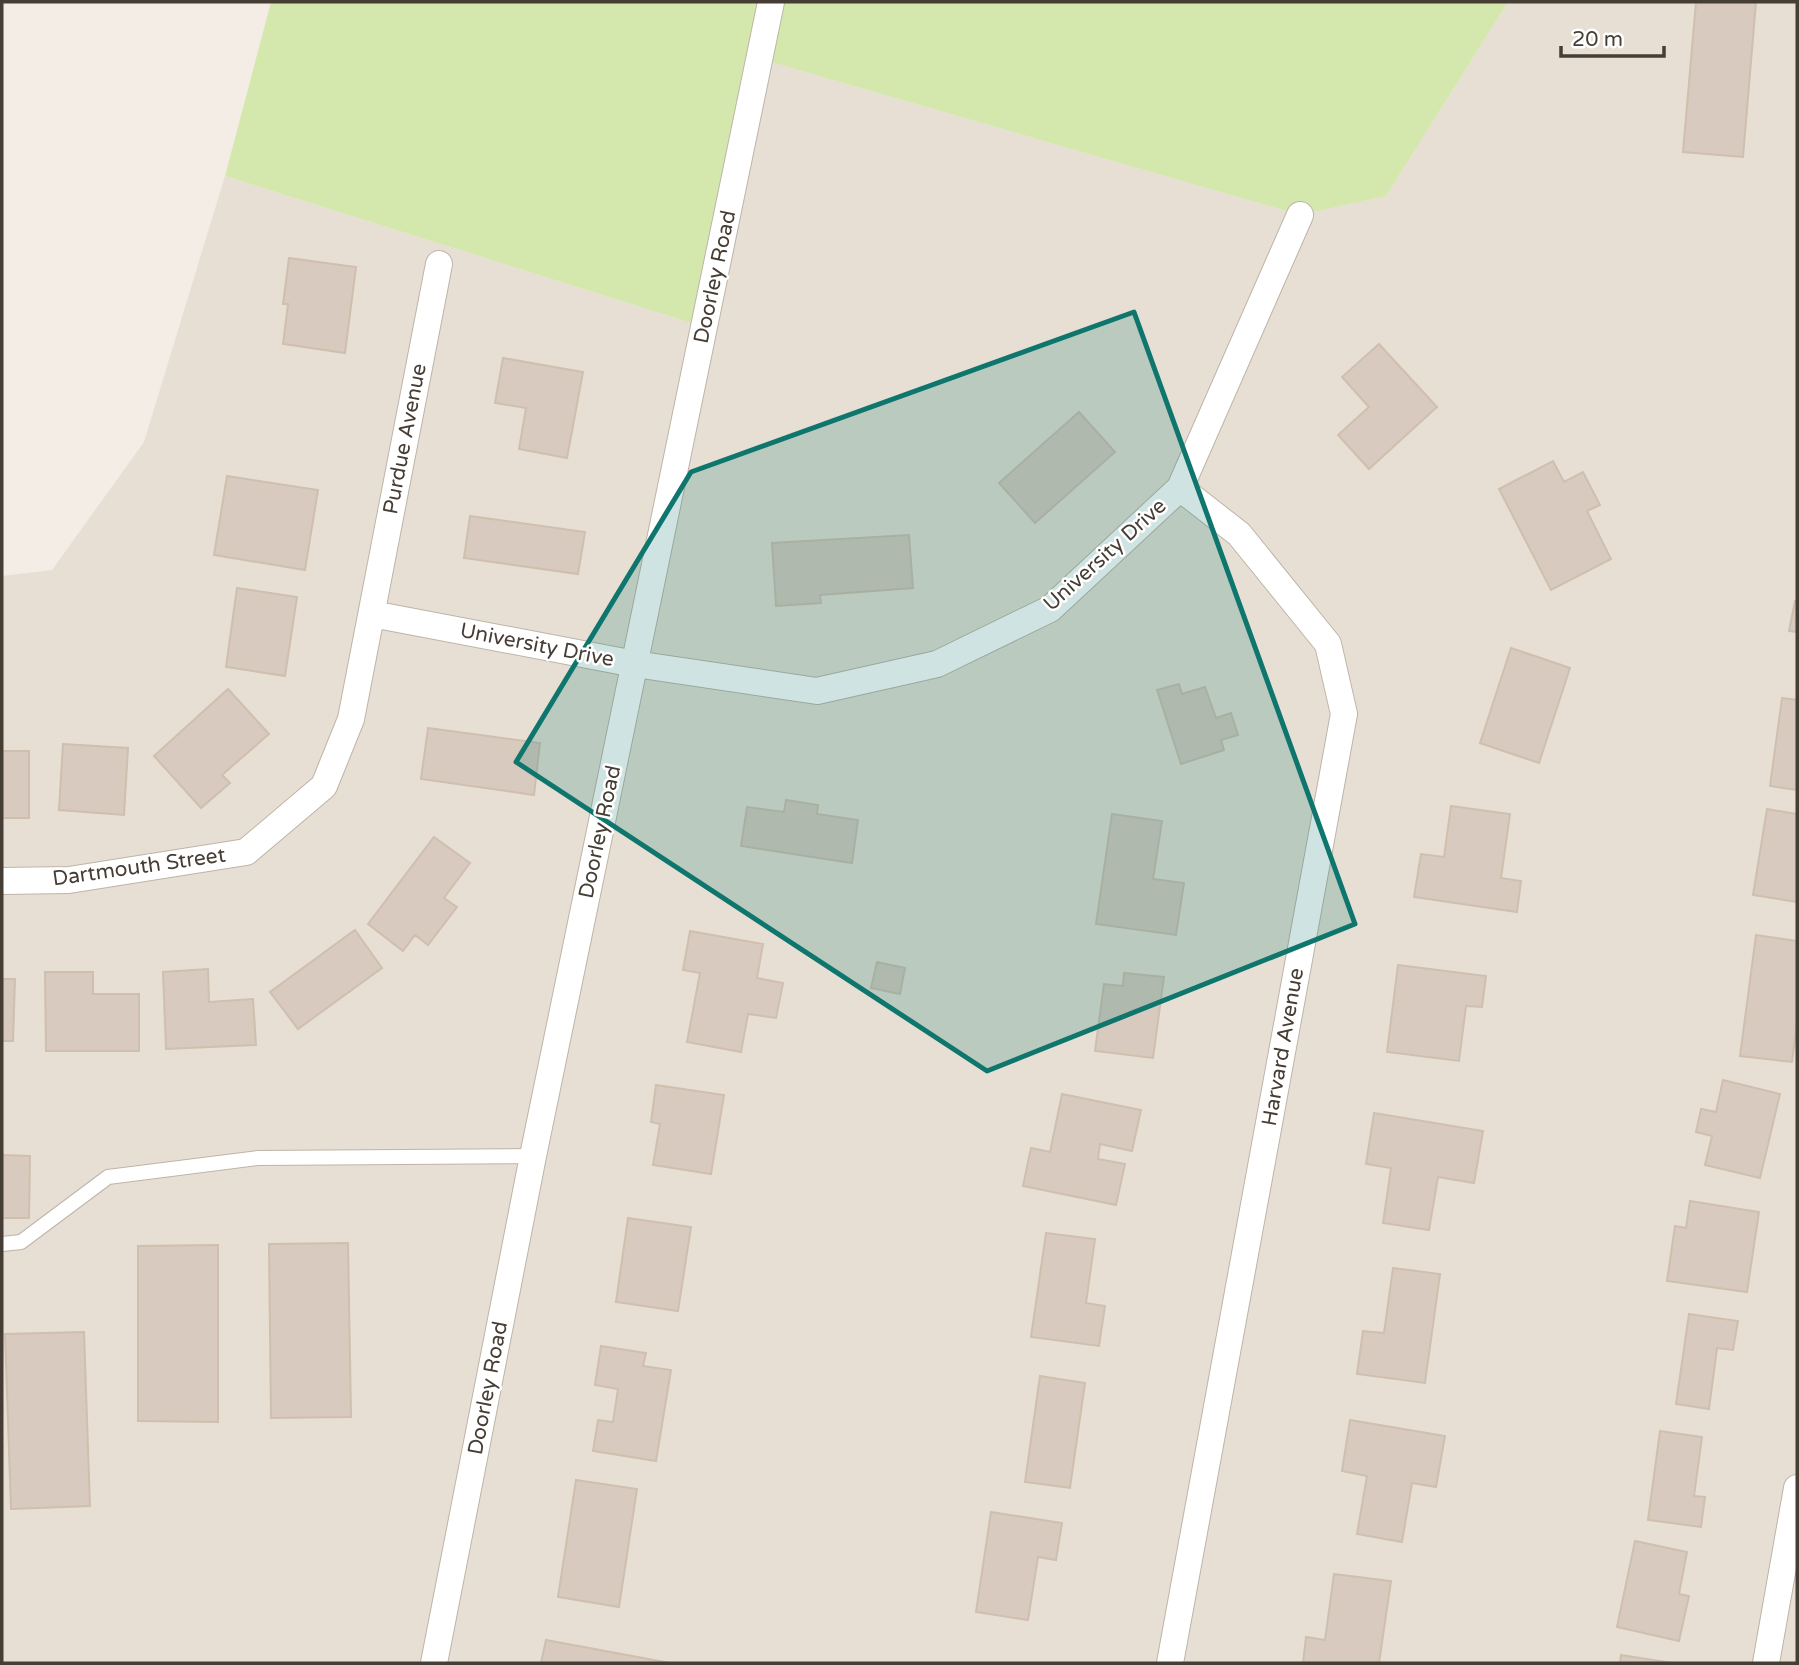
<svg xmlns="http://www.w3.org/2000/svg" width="1799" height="1665" font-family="'Varela Round',sans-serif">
<rect width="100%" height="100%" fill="#f3ede6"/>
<!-- residential -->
<path fill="#e7dfd4" d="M1508 2H1797V1663H2V576L52 570 144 442 225 176 704 327 760 59 1300 215 1386 196Z"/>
<!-- green -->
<path fill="#d4e8ae" d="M271 2H1508L1386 196 1300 215 760 59 704 327 225 176Z"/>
<!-- building -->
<path fill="#d8cabe" stroke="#cfbfae" stroke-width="2" d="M1696 2H1756L1743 157 1683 152Z
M289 258 356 267 345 353 283 344 288 304H283Z
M1379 344 1437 407 1369 469 1338 435 1369 407 1342 377Z
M503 358 583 372 567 458 519 449 526 408 495 403Z
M1079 412 1115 452 1035 523 999 483Z
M1553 461 1564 482 1583 472 1600 505 1587 511 1611 559 1551 590 1499 489Z
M227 476 318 490 305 570 214 555Z
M470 516 585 532 578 574 464 558Z
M909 535 913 588 820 595 821 603 776 606 772 543Z
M237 588 297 597 285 676 226 667Z
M1795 601H1797V632L1789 631Z
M1511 648 1570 668 1539 763 1480 743Z
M1179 684 1182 694 1205 687 1216 718 1231 713 1238 735 1221 740 1224 750 1181 764 1157 690Z
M228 689 269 734 222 775 230 783 201 808 154 756Z
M1782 698 1797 700V790L1770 786Z
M428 728 540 743 534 795 421 779Z
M63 744 128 748 124 815 59 810Z
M2 751H29V818H2Z
M786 800 818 805 817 814 858 820 852 863 741 846 747 807 784 812Z
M1451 806 1510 814 1501 878 1521 881 1517 912 1414 897 1421 854 1444 857Z
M1767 809 1797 814V902L1753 895Z
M1112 814 1162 821 1153 879 1184 883 1176 935 1096 924Z
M434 837 470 863 444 898 457 907 428 945 415 935 403 951 368 924Z
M355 930 382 968 298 1029 270 992Z
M690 931 763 944 757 978 783 983 776 1018 748 1014 741 1052 687 1042 700 973 683 970Z
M1756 935 1797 941V1023L1792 1062 1740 1056Z
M877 962 905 968 900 994 871 988Z
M1398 965 1486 976 1482 1007 1466 1006 1459 1061 1387 1052Z
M208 969 209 1002 253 999 256 1045 166 1049 163 972Z
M45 972H93V994H139V1051H46Z
M1124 973 1164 977 1153 1058 1095 1051 1104 984 1123 986Z
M2 979H15L13 1041H2Z
M1723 1080 1780 1094 1760 1178 1705 1165 1712 1136 1696 1132 1701 1109 1716 1112Z
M656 1085 724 1095 711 1174 653 1165 660 1124 651 1122Z
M1062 1094 1141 1110 1132 1151 1100 1144 1098 1159 1125 1164 1116 1205 1023 1186 1031 1148 1050 1152Z
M1374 1113 1483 1131 1474 1183 1438 1177 1429 1230 1383 1223 1391 1168 1366 1164Z
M2 1155 30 1156 29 1218H2Z
M1690 1201 1759 1212 1747 1292 1667 1281 1675 1226 1686 1228Z
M628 1218 691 1227 678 1311 616 1302Z
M1046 1233 1095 1239 1086 1303 1105 1306 1099 1346 1031 1337Z
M348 1243 351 1417 271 1418 269 1244Z
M218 1245V1422L138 1421V1246Z
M1393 1268 1440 1274 1425 1383 1357 1374 1363 1331 1384 1333Z
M1689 1314 1738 1321 1733 1350 1717 1348 1709 1409 1676 1404Z
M84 1332 90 1506 11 1509 5 1334Z
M601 1346 646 1353 643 1366 671 1370 656 1461 593 1451 598 1420 613 1422 618 1389 595 1385Z
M1040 1376 1085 1383 1070 1488 1025 1482Z
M1350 1420 1445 1436 1436 1487 1412 1483 1402 1542 1357 1534 1367 1476 1342 1471Z
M1660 1431 1702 1437 1694 1496 1705 1497 1701 1527 1648 1520Z
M576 1480 637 1489 619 1607 558 1597Z
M991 1512 1062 1523 1056 1560 1038 1557 1028 1620 976 1612Z
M1635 1541 1687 1552 1679 1594 1689 1596 1679 1641 1617 1627Z
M1334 1574 1391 1581 1379 1663H1303L1306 1637 1325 1640Z
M546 1640 670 1663H541Z
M1621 1655 1672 1663H1620Z"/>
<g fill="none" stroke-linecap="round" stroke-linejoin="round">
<!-- lane casing -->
<g stroke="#beb4a8" stroke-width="16">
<path id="lane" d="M2 1244 21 1242 108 1177 258 1158 533 1156"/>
</g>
<!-- street casing -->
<g stroke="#beb4a8" stroke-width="28">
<path id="street" d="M372 614 635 664 817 691 937 664 1050 609 1180 488 1300 215
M2 881 69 880 246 852 324 786 351 719 439 264
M434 1663 533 1156 771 2
M1170 1663 1344 714 1328 644 1239 534 1180 488
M1766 1663 1797 1488"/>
</g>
<!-- lane -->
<use href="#lane" stroke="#fff" stroke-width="14"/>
<!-- street -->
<use href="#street" stroke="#fff" stroke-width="26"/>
</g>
<!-- marked area -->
<path fill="#0f766e" fill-opacity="0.2" stroke="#0f766e" stroke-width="5" stroke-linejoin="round" d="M1134 312 1355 924 987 1071 516 762 691 472Z"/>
<g text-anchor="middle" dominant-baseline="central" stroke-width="5" stroke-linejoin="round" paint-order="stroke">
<!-- street labels -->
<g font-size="21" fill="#463d35" stroke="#fff">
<text transform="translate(715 277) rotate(-78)">Doorley Road</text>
<text transform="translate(405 439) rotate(-79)">Purdue Avenue</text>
<text transform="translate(1105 555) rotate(-42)">University Drive</text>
<text transform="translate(537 645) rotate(11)">University Drive</text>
<text transform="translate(600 832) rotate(-78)">Doorley Road</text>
<text transform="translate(139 867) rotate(-8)">Dartmouth Street</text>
<text transform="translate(1283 1047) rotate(-80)">Harvard Avenue</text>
<text transform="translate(488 1388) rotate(-79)">Doorley Road</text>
</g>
</g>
<!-- border -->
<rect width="1799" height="1665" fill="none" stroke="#463d35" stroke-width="7"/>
<!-- scale -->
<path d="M1561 46v10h103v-10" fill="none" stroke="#463d35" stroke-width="3.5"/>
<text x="1572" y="46" font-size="21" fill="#463d35" stroke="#ffffff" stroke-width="5" paint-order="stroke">20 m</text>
</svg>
